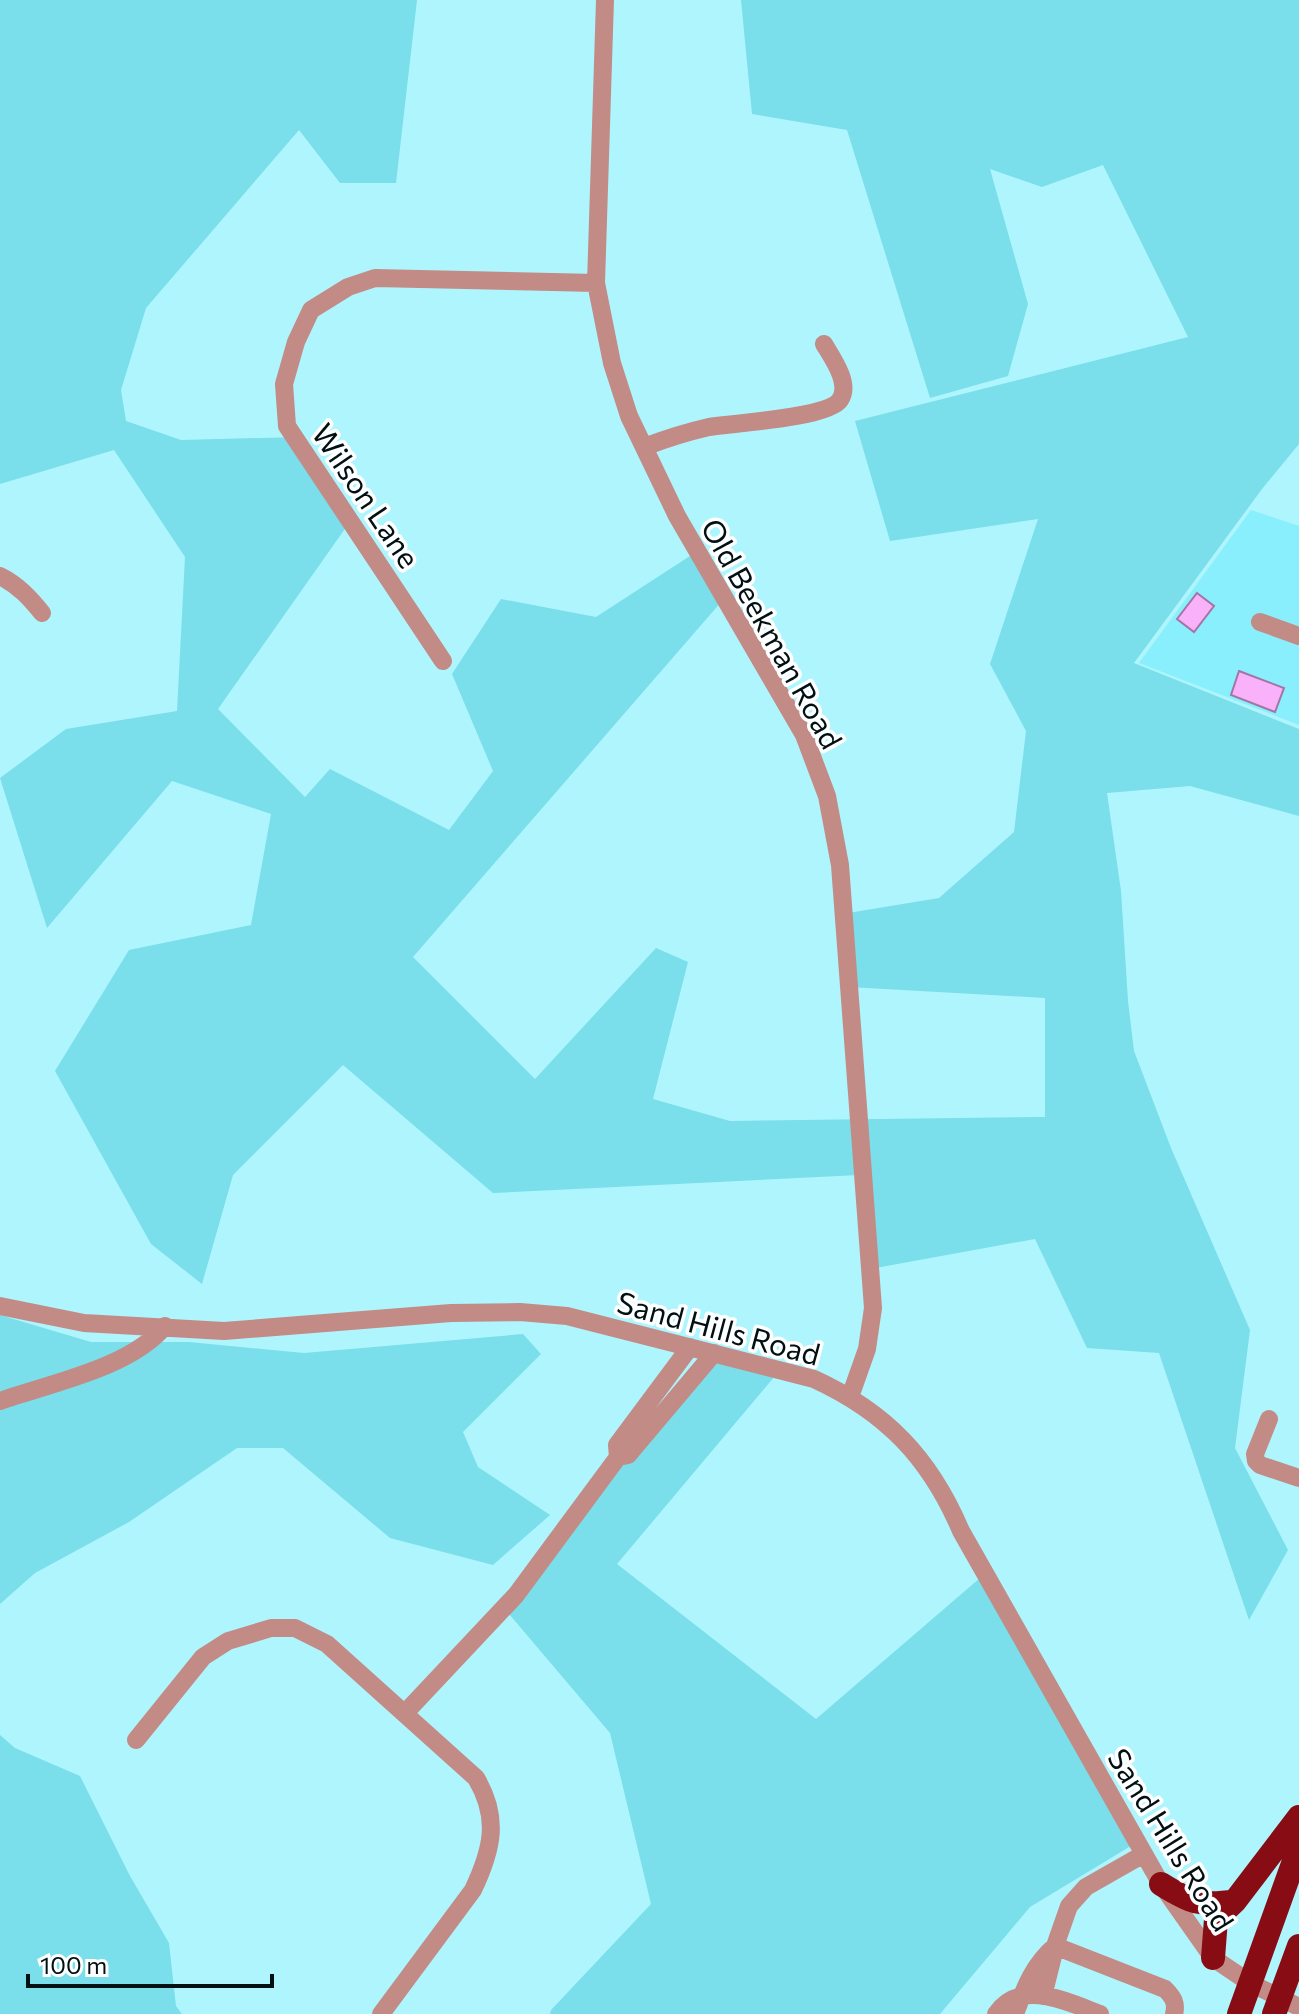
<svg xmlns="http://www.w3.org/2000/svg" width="1299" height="2014" font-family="Commissioner,sans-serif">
<rect width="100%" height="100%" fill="#aff5fe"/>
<!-- built -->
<path fill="#89effc" d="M1251 510 1299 526V725L1139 663Z"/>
<!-- green -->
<path fill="#7adeeb" d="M0 0H417L396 183H340L299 130 146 308 121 390 126 421 181 440 300 437 349 523 218 709 305 797 330 769 449 830 493 771 452 674 501 599 596 617 693 554 722 601 413 957 535 1079 656 948 688 962 653 1099 730 1121 1045 1117V998L849 987 842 914 939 898 1014 832 1026 731 990 664 1038 519 890 541 855 421 1188 337 1103 165 1042 187 990 169 1028 304 1008 376 930 398 847 130 752 114 741 0H1299V444L1262 489 1134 663 1299 729V816L1190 786 1107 793 1121 891 1128 1001 1134 1051 1171 1148 1250 1330 1235 1448 1288 1550 1249 1620 1159 1353 1087 1348 1035 1239 870 1269 859 1175 493 1193 343 1065 233 1175 202 1284 151 1244 55 1071 129 950 251 925 271 814 172 781 47 928 0 778 66 729 177 711 185 557 114 450 0 484Z
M0 1315 91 1342H189L304 1353 523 1334 541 1354 463 1432 478 1467 550 1515 493 1565 390 1538 283 1448H237L129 1522 35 1573 0 1604Z
M717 1350 780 1370 617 1564 816 1719 987 1572 1139 1841 1030 1907 940 2014H550L551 2010 651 1904 610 1733 504 1608Z
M0 1735 15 1748 80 1776 130 1876 169 1943 176 2006 182 2014H0Z"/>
<!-- building -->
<path fill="#f9b2fa" stroke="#a375a4" stroke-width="2" d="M1197 593 1214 606 1194 632 1177 619Z
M1239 671 1284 688 1275 712 1231 695Z"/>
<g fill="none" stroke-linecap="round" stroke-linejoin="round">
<!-- minor -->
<path stroke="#c38b85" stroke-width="18" d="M605 0 596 283 612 363 629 416 677 516 804 735 827 796 840 865 873 1308 867 1349 850 1397
M644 447C665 439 687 432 709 427 733 423 828 418 840 400 851 384 833 359 824 344
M0 576C18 585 30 598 42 613
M1260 622 1299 636
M443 661 287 426 284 384 296 342 311 310 348 287 375 278 596 283
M0 1306 84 1323 224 1331 451 1313 520 1312 567 1316 814 1379C886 1412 930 1458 961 1531L1161 1884 1213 1958 1250 1983 1299 2007
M0 1401C51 1383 130 1368 165 1326
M1269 1419 1255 1454 1256 1461 1260 1465 1299 1478
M618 1457 617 1445 690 1347
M405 1713 516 1595 618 1457 628 1455 714 1353
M136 1740 203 1657 228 1641 271 1628H295L327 1644 476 1778C500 1818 492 1850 473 1890L381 2014
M1144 1854 1086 1887 1069 1906 1055 1946 1165 1989C1173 1997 1177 2003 1174 2014
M1043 1996 1055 1948
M996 2014C1020 1978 1068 2002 1100 2014
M1015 2014C1025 1987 1033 1965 1055 1946"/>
<!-- highway -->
<path stroke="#870c13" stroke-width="24" d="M1161 1884C1190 1902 1200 1907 1235 1901
M1213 1958 1216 1919 1235 1901 1299 1817
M1239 2014 1299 1847
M1274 2014 1299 1946"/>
</g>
<g text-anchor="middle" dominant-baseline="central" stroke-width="7" stroke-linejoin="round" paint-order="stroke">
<!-- street labels -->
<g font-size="30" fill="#011113" stroke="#fff">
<text transform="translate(367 495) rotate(56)">Wilson Lane</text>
<text transform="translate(773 633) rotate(61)">Old Beekman Road</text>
<text transform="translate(719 1327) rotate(15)">Sand Hills Road</text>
<text transform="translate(1172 1839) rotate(58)">Sand Hills Road</text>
</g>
</g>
<!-- scale -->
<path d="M28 1974v12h244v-12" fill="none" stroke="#011113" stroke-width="4"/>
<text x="40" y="1974" font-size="24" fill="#011113" stroke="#ffffff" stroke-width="6" paint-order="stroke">100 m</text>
</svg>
